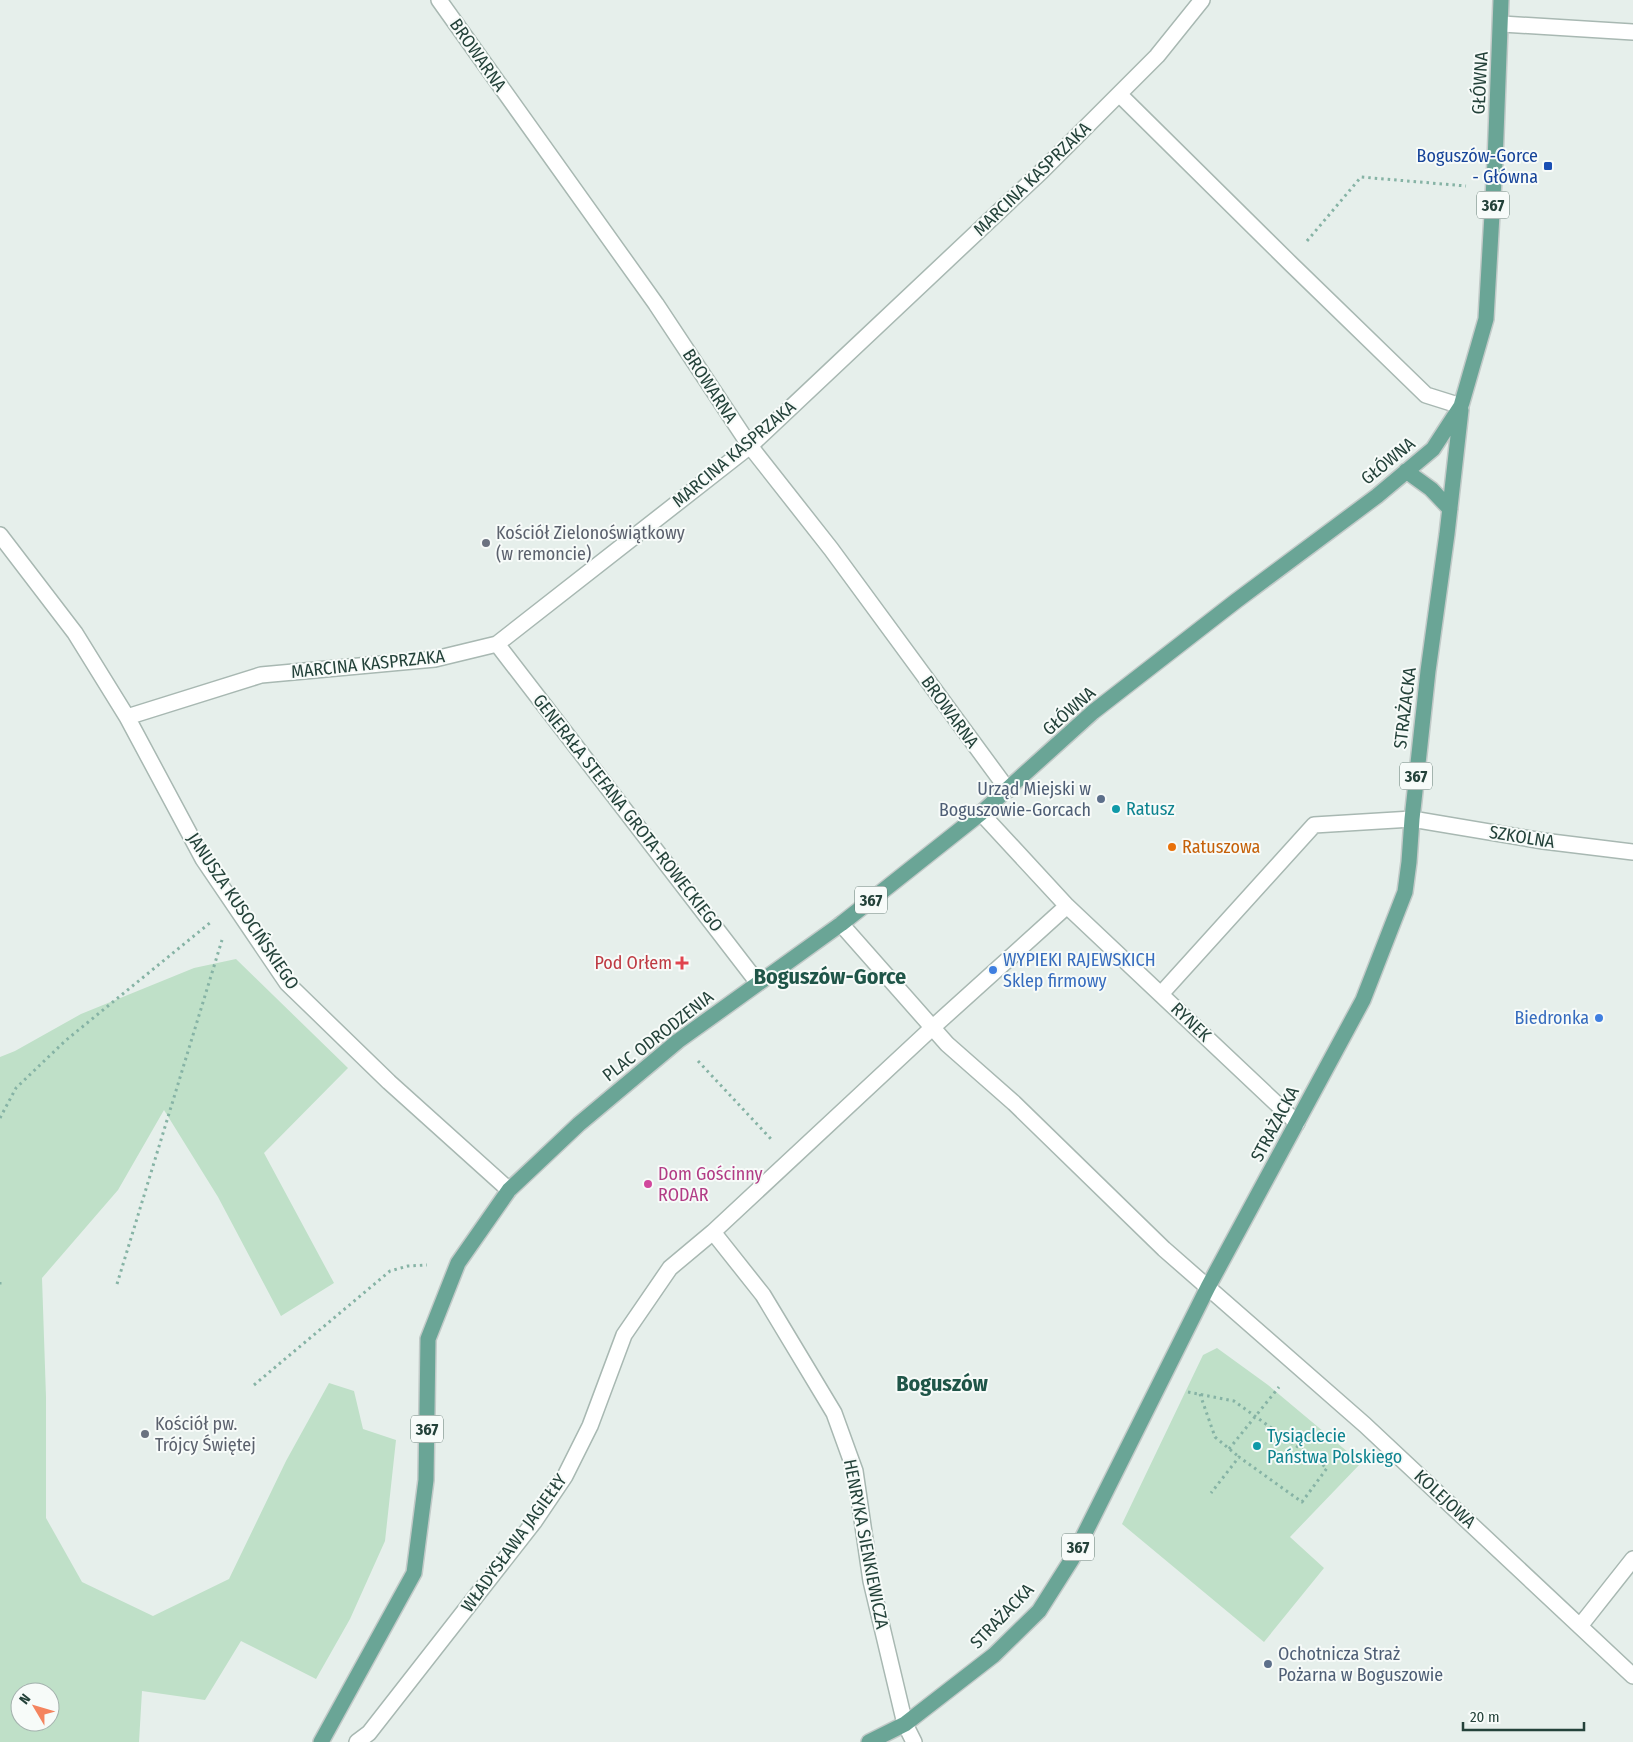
<svg xmlns="http://www.w3.org/2000/svg" width="1633" height="1742" font-family="'Fira Sans Condensed',sans-serif">
<rect width="100%" height="100%" fill="#e6efeb"/>
<!-- green -->
<path fill="#bfe0c8" fill-rule="evenodd" d="M236 959 348 1068 264 1153 334 1283 281 1316 218 1197 164 1110 118 1190 42 1278 46 1397V1518L82 1582 153 1616 229 1579 286 1461 329 1383 354 1391 363 1429 396 1440 385 1541 350 1619 316 1679 241 1641 205 1700 142 1691 139 1742H0V1057L15 1051 81 1014 194 968ZM20 1692H50V1722H20Z
M1217 1348 1268 1385 1361 1463 1290 1537 1324 1568 1264 1642 1122 1524 1203 1355Z"/>
<g fill="none" stroke-linecap="round" stroke-linejoin="round">
<!-- minor casing -->
<g stroke="#a8b8b2" stroke-width="18">
<path id="minor" d="M439 0 656 304 750 446 831 549 1008 790
M1502 24 1633 32
M1119 94 1290 263 1426 395 1461 406
M0 535 75 633 127 717 203 859 287 983 389 1082 509 1190
M497 644 758 983
M127 717 261 675 435 659 497 644 750 446 1042 171 1157 56 1202 0
M981 813 1067 906 1297 1123
M841 924 947 1044 1014 1103 1164 1249 1365 1425 1633 1676
M1161 994 1314 825 1412 819 1543 841 1633 852
M713 1232 763 1295 834 1413 855 1471 871 1581 905 1724 914 1742
M1580 1626 1633 1559
M357 1742 369 1733 534 1522 565 1476 590 1426 624 1335 670 1268 713 1232 932 1028 1067 906"/>
</g>
<!-- major casing -->
<g stroke="#c2cac8" stroke-width="18">
<path id="major" d="M1406 471 1431 489 1450 509
M321 1742 414 1573 426 1480 428 1339 458 1263 509 1190 579 1124 678 1041 841 924 981 813 1093 712 1236 601 1377 496 1433 449 1461 406 1486 319 1495 162 1501 0
M869 1742 905 1724 994 1655 1039 1611 1072 1559 1208 1287 1363 1000 1405 892 1409 862 1412 819 1428 671 1447 534 1461 410"/>
</g>
<!-- path -->
<path stroke="#86b3a5" stroke-width="3" stroke-dasharray="2.5 4" stroke-linecap="butt" d="M1307 241 1361 177 1466 186
M698 1061 771 1139
M0 1118 16 1088 65 1041 211 922
M0 1282V1286
M117 1284 222 940
M254 1385 390 1271 408 1266 427 1265
M1188 1392 1234 1401 1327 1468 1302 1502 1239 1457 1211 1493
M1200 1394 1215 1437 1239 1457
M1229 1449 1279 1387"/>
<!-- minor -->
<use href="#minor" stroke="#fff" stroke-width="15"/>
<!-- major -->
<use href="#major" stroke="#6aa596" stroke-width="15"/>
</g>
<!-- markers -->
<rect fill="#1a4fb4" stroke="#f7fbf9" stroke-width="2" x="1543" y="161" width="10" height="10" rx="2.5"/>
<g fill="#6b7280" stroke="#f7fbf9" stroke-width="2">
<circle cx="486" cy="543" r="5"/>
<circle cx="145" cy="1434" r="5"/>
</g>
<g fill="#5c6f8a" stroke="#f7fbf9" stroke-width="2">
<circle cx="1101" cy="799" r="5"/>
<circle cx="1268" cy="1664" r="5"/>
</g>
<g fill="#0f9aa8" stroke="#f7fbf9" stroke-width="2">
<circle cx="1116" cy="809" r="5"/>
<circle cx="1257" cy="1446" r="5"/>
</g>
<circle fill="#e8710a" stroke="#f7fbf9" stroke-width="2" cx="1172" cy="847" r="5"/>
<path fill="#e0444e" stroke="#f7fbf9" stroke-width="2" d="M679.5 955.5h5v5h5v5h-5v5h-5v-5h-5v-5h5z"/>
<g fill="#3f7fe0" stroke="#f7fbf9" stroke-width="2">
<circle cx="993" cy="970" r="5"/>
<circle cx="1599" cy="1018" r="5"/>
</g>
<circle fill="#d1479c" stroke="#f7fbf9" stroke-width="2" cx="648" cy="1184" r="5"/>
<g text-anchor="middle" dominant-baseline="central" stroke-width="4" stroke-linejoin="round" paint-order="stroke">
<!-- shield labels -->
<g fill="#f7fbf9" stroke="#637a73" stroke-width="1">
<rect x="1477" y="191.5" width="32" height="27" rx="4"/>
<rect x="1400" y="762.5" width="32" height="27" rx="4"/>
<rect x="855" y="886.5" width="32" height="27" rx="4"/>
<rect x="411" y="1415.5" width="32" height="27" rx="4"/>
<rect x="1062" y="1533.5" width="32" height="27" rx="4"/>
</g>
<g font-size="16" font-weight="bold" fill="#24423a">
<text x="1493" y="205">367</text>
<text x="1416" y="776">367</text>
<text x="871" y="900">367</text>
<text x="427" y="1429">367</text>
<text x="1078" y="1547">367</text>
</g>
<!-- street labels -->
<g font-size="18" fill="#24423a" stroke="#f7fbf9">
<text transform="translate(478 55) rotate(55)">BROWARNA</text>
<text transform="translate(1480 83) rotate(-87)">GŁÓWNA</text>
<text transform="translate(1032 179) rotate(-44)">MARCINA KASPRZAKA</text>
<text transform="translate(710 386) rotate(57)">BROWARNA</text>
<text transform="translate(734 454) rotate(-40)">MARCINA KASPRZAKA</text>
<text transform="translate(1388 461) rotate(-39)">GŁÓWNA</text>
<text transform="translate(368 664) rotate(-6)">MARCINA KASPRZAKA</text>
<text transform="translate(1405 708) rotate(-83)">STRAŻACKA</text>
<text transform="translate(1069 711) rotate(-41)">GŁÓWNA</text>
<text transform="translate(950 712) rotate(54)">BROWARNA</text>
<text transform="translate(628 813) rotate(52)">GENERAŁA STEFANA GROTA-ROWECKIEGO</text>
<text transform="translate(1522 837) rotate(9)">SZKOLNA</text>
<text transform="translate(243 911) rotate(56)">JANUSZA KUSOCIŃSKIEGO</text>
<text transform="translate(1191 1022) rotate(44)">RYNEK</text>
<text transform="translate(658 1036) rotate(-38)">PLAC ODRODZENIA</text>
<text transform="translate(1275 1124) rotate(-62)">STRAŻACKA</text>
<text transform="translate(1445 1499) rotate(43)">KOLEJOWA</text>
<text transform="translate(514 1543) rotate(-54)">WŁADYSŁAWA JAGIEŁŁY</text>
<text transform="translate(866 1544) rotate(79)">HENRYKA SIENKIEWICZA</text>
<text transform="translate(1002 1616) rotate(-46)">STRAŻACKA</text>
</g>
<!-- transit labels -->
<g font-size="18" fill="#164399" stroke="#f7fbf9" text-anchor="end">
<text x="1538" y="156">Boguszów-Gorce<tspan x="1538" dy="21">- Główna</tspan></text>
</g>
<!-- worship labels -->
<g font-size="18" fill="#5b616d" stroke="#f7fbf9" text-anchor="start">
<text x="496" y="533">Kościół Zielonoświątkowy<tspan x="496" dy="21">(w remoncie)</tspan></text>
<text x="155" y="1424">Kościół pw.<tspan x="155" dy="21">Trójcy Świętej</tspan></text>
</g>
<!-- service labels -->
<g font-size="18" fill="#4e5e75" stroke="#f7fbf9" text-anchor="end">
<text x="1091" y="789">Urząd Miejski w<tspan x="1091" dy="21">Boguszowie-Gorcach</tspan></text>
<text x="1278" y="1654" text-anchor="start">Ochotnicza Straż<tspan x="1278" dy="21">Pożarna w Boguszowie</tspan></text>
</g>
<!-- culture labels -->
<g font-size="18" fill="#0d838f" stroke="#f7fbf9" text-anchor="start">
<text x="1126" y="809">Ratusz</text>
<text x="1267" y="1436">Tysiąclecie<tspan x="1267" dy="21">Państwa Polskiego</tspan></text>
</g>
<!-- food labels -->
<g font-size="18" fill="#c56008" stroke="#f7fbf9" text-anchor="start">
<text x="1182" y="847">Ratuszowa</text>
</g>
<!-- shop labels -->
<g font-size="18" fill="#366cbe" stroke="#f7fbf9" text-anchor="start">
<text x="1003" y="960">WYPIEKI RAJEWSKICH<tspan x="1003" dy="21">Sklep firmowy</tspan></text>
<text x="1589" y="1018" text-anchor="end">Biedronka</text>
</g>
<!-- health labels -->
<g font-size="18" fill="#be3a42" stroke="#f7fbf9" text-anchor="end">
<text x="672" y="963">Pod Orłem</text>
</g>
<!-- hotel labels -->
<g font-size="18" fill="#b23c85" stroke="#f7fbf9" text-anchor="start">
<text x="658" y="1174">Dom Gościnny<tspan x="658" dy="21">RODAR</tspan></text>
</g>
<!-- district labels -->
<g font-size="22" font-weight="bold" fill="#1f5548" stroke="#f7fbf9">
<text x="830" y="976">Boguszów-Gorce</text>
<text x="942" y="1383">Boguszów</text>
</g>
</g>
<!-- north arrow -->
<g transform="translate(35 1707) rotate(308)"><circle r="24" fill="#f7fbf9" stroke="#a3b1ad"/>
<path d="M0-4L9 19L0 12L-9 19Z" fill="#f4845f"/>
<text y="-8" font-size="14" font-weight="bold" text-anchor="middle" fill="#24423a">N</text>
</g>
<!-- scale -->
<path d="M1463 1722v8h121v-8" fill="none" stroke="#24423a" stroke-width="2.5"/>
<text x="1470" y="1722" font-size="15" fill="#24423a" stroke="#f7fbf9" stroke-width="4" paint-order="stroke">20 m</text>
</svg>
